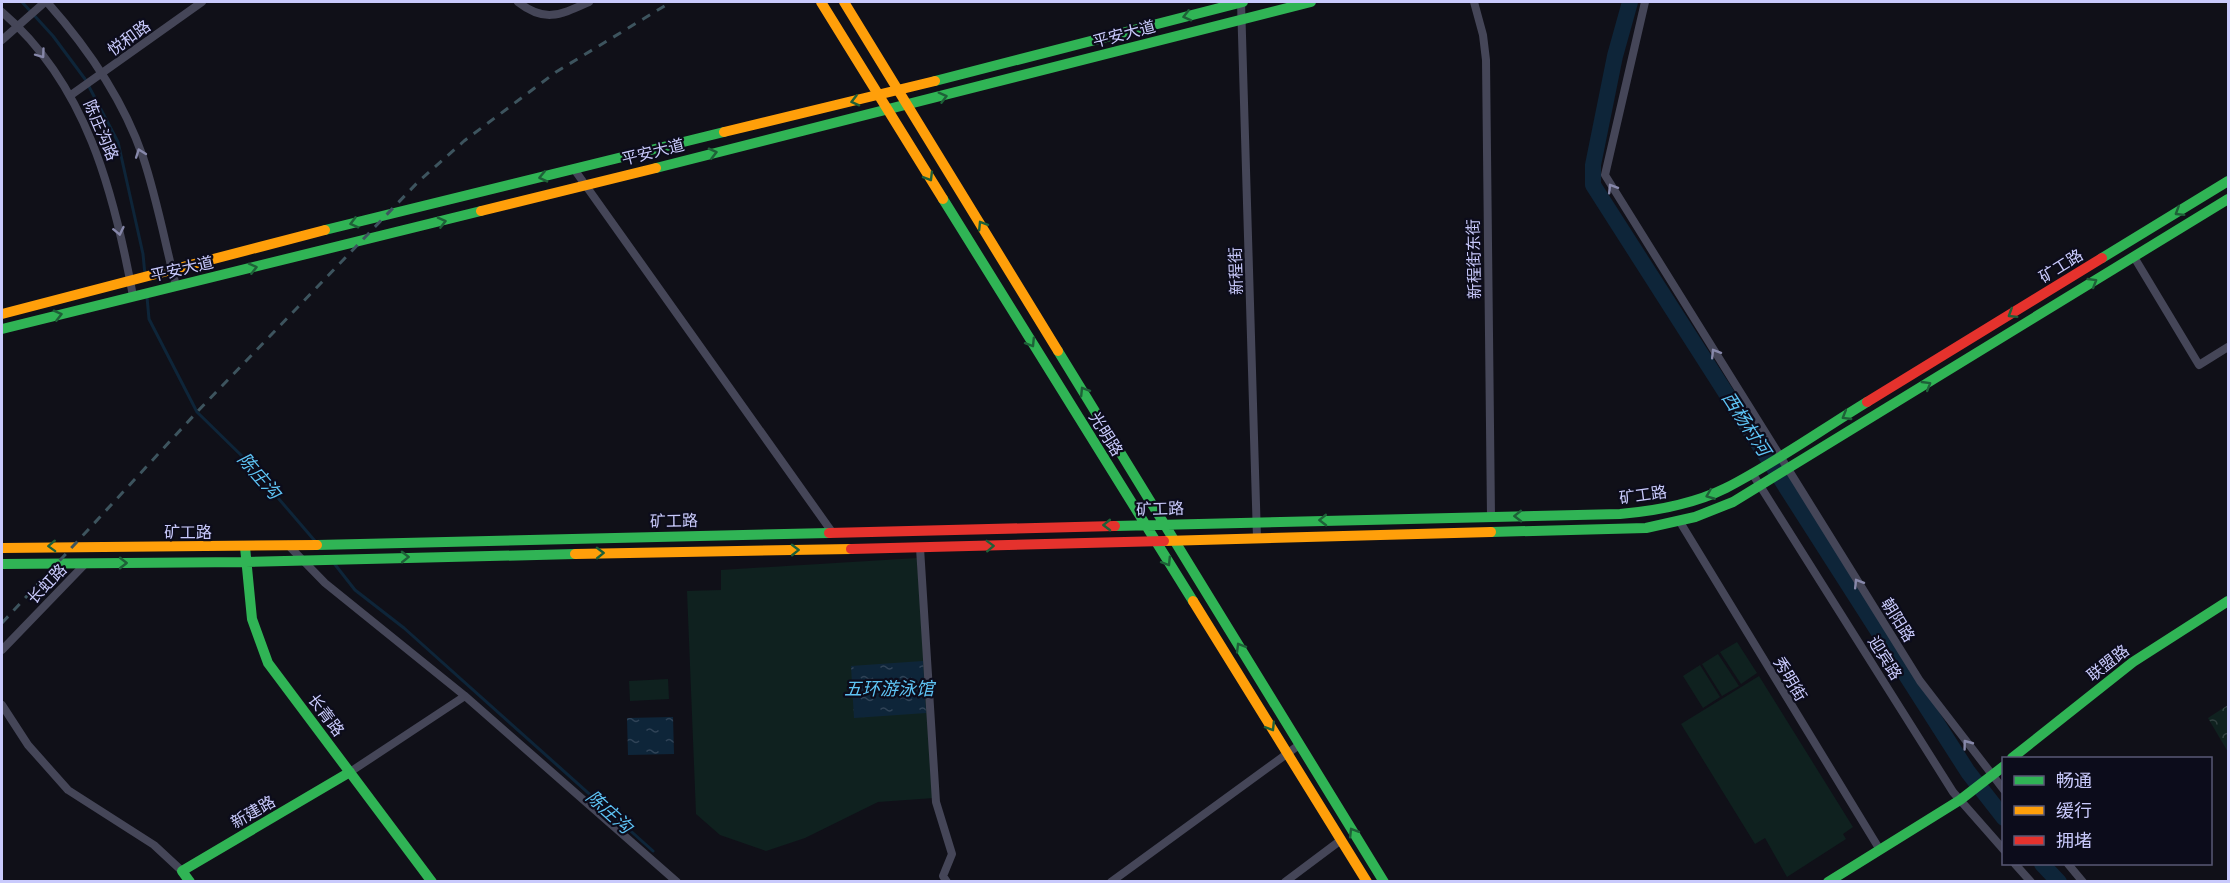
<svg xmlns="http://www.w3.org/2000/svg" width="2230" height="883" font-family="Arial,'Noto Sans SC',sans-serif">
<defs>
<pattern id="park-crowns" width="20" height="18" patternUnits="userSpaceOnUse" patternTransform="scale(1.5)"><rect width="20" height="18" fill="#0f211f"/><path d="M2 6a3 3 0 1 1 6 0M12 15a3 3 0 1 1 6 0" fill="none" stroke="#314040"/></pattern>
<pattern id="water-ripples" width="26" height="14" patternUnits="userSpaceOnUse" patternTransform="scale(1.5)"><rect width="26" height="14" fill="#0e2539"/><path d="M2 4q2-2 4 0t4 0M15 11q2-2 4 0t4 0" fill="none" stroke="#304357"/></pattern>
</defs>
<rect width="100%" height="100%" fill="#101018"/>
<!-- green -->
<path fill="#0f211f" d="M917 558 934 798 878 802 805 838 766 851 720 835 696 814 687 591 721 590V570Z
M1737 642 1757 673 1741 684 1720 652Z
M1718 654 1739 686 1722 696 1702 664Z
M1700 665 1720 697 1703 708 1683 676Z
M1759 676 1853 827 1843 834 1846 839 1787 877 1765 838 1755 844 1681 724Z
M668 679 669 699 630 701 629 681Z"/>
<!-- park -->
<path fill="url(#park-crowns)" d="M2228 705V752L2208 718Z"/>
<!-- water -->
<path fill="url(#water-ripples)" d="M923 661 926 713 854 718 851 666Z
M673 717 674 754 628 755 627 718Z"/>
<g fill="none" stroke-linecap="round" stroke-linejoin="round">
<!-- stream -->
<path stroke="#0e2539" stroke-width="3" d="M22 2 53 36 85 79 118 142 143 254 145 275
M147 297 149 319 197 412 242 456 315 541
M333 562 355 590 404 628 653 851"/>
<!-- river -->
<path stroke="#0e2539" stroke-width="16" d="M1630 2 1615 56 1593 165V185L1968 772 2004 818
M2042 864 2059 882"/>
<!-- street -->
<path stroke="#454658" stroke-width="8" d="M47 2C87 47 123 99 143 157 157 199 165 243 176 286
M518 2C545 23 560 15 589 2
M1241 2 1257 538
M1474 2 1483 35 1486 60 1491 517
M1645 2 1605 175 1920 681 2004 790
M2 12C86 84 114 192 133 296
M2 40 45 2
M71 95 202 2
M574 169 832 532
M2134 257 2199 365 2228 347
M1752 473 1953 792 2004 850
M1680 522 1880 850
M288 545 325 583 465 696 677 882
M920 548 936 802 952 854 943 876 947 882
M2 650 85 564
M2 705 28 745 68 790 154 845 182 871
M350 772 465 696
M2015 864 2031 882
M2068 864 2083 882
M1111 882 1299 745
M1285 882 1341 840"/>
<!-- fast -->
<path stroke="#30b455" stroke-width="10" d="M935 81 1243 2
M656 168 1311 2
M943 199 1193 601
M325 230 724 132
M2102 258 2228 181
M2 329 481 211
M1058 351 1384 882
M1115 526 1620 514C1655 511 1694 504 1726 488 1775 463 1821 430 1867 402
M1491 532 1646 528 1695 517 1733 502 2228 199
M317 545 829 533
M245 547 252 619 268 663 432 882
M2 564 246 562 575 554
M2012 758 2133 662 2228 601
M190 882 182 871 350 772
M1828 882 1960 800 2004 766"/>
<!-- slow -->
<path stroke="#ff9f0a" stroke-width="10" d="M821 2 943 199
M844 2 1058 351
M724 132 935 81
M481 211 656 168
M2 314 325 230
M1164 541 1491 532
M2 548 317 545
M575 554 851 549
M1193 601 1367 882"/>
<!-- jam -->
<path stroke="#e5322d" stroke-width="10" d="M1867 402 2102 258
M829 533 1115 526
M851 549 1164 541"/>
<!-- rail -->
<path stroke="#3d545e" stroke-width="3" stroke-dasharray="9 8" stroke-linecap="butt" d="M2 623 197 412 418 182 464 141 556 72 671 2"/>
</g>
<!-- one-way arrows -->
<defs><path id="oneway-chevron" d="M-2-3.5L2.5 0L-2 3.5" fill="none" stroke-width="1.6" stroke-linecap="round" stroke-linejoin="round" transform="scale(1.5)"/></defs>
<g stroke="#1e6038">
<use href="#oneway-chevron" transform="translate(1187 16) rotate(166)"/>
<use href="#oneway-chevron" transform="translate(943 97) rotate(-15)"/>
<use href="#oneway-chevron" transform="translate(855 101) rotate(166)"/>
<use href="#oneway-chevron" transform="translate(713 153) rotate(-14)"/>
<use href="#oneway-chevron" transform="translate(543 177) rotate(167)"/>
<use href="#oneway-chevron" transform="translate(929 177) rotate(59)"/>
<use href="#oneway-chevron" transform="translate(2179 212) rotate(148)"/>
<use href="#oneway-chevron" transform="translate(442 222) rotate(-14)"/>
<use href="#oneway-chevron" transform="translate(354 223) rotate(165)"/>
<use href="#oneway-chevron" transform="translate(982 225) rotate(-122)"/>
<use href="#oneway-chevron" transform="translate(253 268) rotate(-14)"/>
<use href="#oneway-chevron" transform="translate(2093 282) rotate(-31)"/>
<use href="#oneway-chevron" transform="translate(2012 314) rotate(148)"/>
<use href="#oneway-chevron" transform="translate(58 315) rotate(-14)"/>
<use href="#oneway-chevron" transform="translate(1031 343) rotate(58)"/>
<use href="#oneway-chevron" transform="translate(1927 385) rotate(-31)"/>
<use href="#oneway-chevron" transform="translate(1084 391) rotate(-122)"/>
<use href="#oneway-chevron" transform="translate(1846 416) rotate(149)"/>
<use href="#oneway-chevron" transform="translate(1710 495) rotate(158)"/>
<use href="#oneway-chevron" transform="translate(1518 516) rotate(179)"/>
<use href="#oneway-chevron" transform="translate(1323 520) rotate(179)"/>
<use href="#oneway-chevron" transform="translate(1107 525) rotate(179)"/>
<use href="#oneway-chevron" transform="translate(52 546) rotate(178)"/>
<use href="#oneway-chevron" transform="translate(990 546) rotate(-2)"/>
<use href="#oneway-chevron" transform="translate(795 550) rotate(-1)"/>
<use href="#oneway-chevron" transform="translate(600 553) rotate(-1)"/>
<use href="#oneway-chevron" transform="translate(405 557) rotate(-1)"/>
<use href="#oneway-chevron" transform="translate(1167 562) rotate(58)"/>
<use href="#oneway-chevron" transform="translate(123 563)"/>
<use href="#oneway-chevron" transform="translate(1240 647) rotate(-121)"/>
<use href="#oneway-chevron" transform="translate(1271 727) rotate(58)"/>
<use href="#oneway-chevron" transform="translate(1353 832) rotate(-122)"/>
</g>
<g stroke="#8788aa">
<use href="#oneway-chevron" transform="translate(41 54) rotate(54)"/>
<use href="#oneway-chevron" transform="translate(140 153) rotate(-110)"/>
<use href="#oneway-chevron" transform="translate(1612 188) rotate(-122)"/>
<use href="#oneway-chevron" transform="translate(119 231) rotate(78)"/>
<use href="#oneway-chevron" transform="translate(1715 353) rotate(-122)"/>
<use href="#oneway-chevron" transform="translate(1858 583) rotate(-122)"/>
<use href="#oneway-chevron" transform="translate(1967 744) rotate(-127)"/>
</g>
<g text-anchor="middle" dominant-baseline="central" stroke-width="4.5" stroke-linejoin="round" paint-order="stroke">
<!-- street labels -->
<g font-size="16" fill="#c9cafc" stroke="#0c0c1b">
<text transform="translate(1124 34) rotate(-15)">平安大道</text>
<text transform="translate(129 38) rotate(-36)">悦和路</text>
<text transform="translate(101 130) rotate(67)">陈庄沟路</text>
<text transform="translate(653 152) rotate(-14)">平安大道</text>
<text transform="translate(1474 259) rotate(-91)">新程街东街</text>
<text transform="translate(2061 266) rotate(-32)">矿工路</text>
<text transform="translate(182 269) rotate(-13)">平安大道</text>
<text transform="translate(1236 271) rotate(-92)">新程街</text>
<text transform="translate(1106 434) rotate(58)">光明路</text>
<text transform="translate(1643 495) rotate(-8)">矿工路</text>
<text transform="translate(1160 509) rotate(-2)">矿工路</text>
<text transform="translate(674 521) rotate(-1)">矿工路</text>
<text x="188" y="532">矿工路</text>
<text transform="translate(47 584) rotate(-46)">长虹路</text>
<text transform="translate(1898 620) rotate(58)">朝阳路</text>
<text transform="translate(1885 658) rotate(58)">迎宾路</text>
<text transform="translate(2108 663) rotate(-38)">联盟路</text>
<text transform="translate(1790 679) rotate(59)">秀明街</text>
<text transform="translate(326 715) rotate(53)">长青路</text>
<text transform="translate(253 812) rotate(-30)">新建路</text>
</g>
<!-- water labels -->
<g font-size="18" font-style="italic" fill="#5ec4f5" stroke="#0c0c1b">
<text transform="translate(1746 424) rotate(57)">西杨村河</text>
<text transform="translate(259 476) rotate(49)">陈庄沟</text>
<text x="889" y="689">五环游泳馆</text>
<text transform="translate(609 812) rotate(42)">陈庄沟</text>
</g>
</g>
<!-- border -->
<rect width="2230" height="883" fill="none" stroke="#c9cafc" stroke-width="6"/>
<!-- legend -->
<rect x="2002" y="757" width="210" height="108" fill="#0c0c1b" stroke="#585875" stroke-width="1.5"/>
<rect x="2014" y="776" width="30" height="9" fill="#30b455" stroke="#585875" stroke-width="1.5"/>
<text x="2056" y="787" font-size="18" fill="#c9cafc">畅通</text>
<rect x="2014" y="806" width="30" height="9" fill="#ff9f0a" stroke="#585875" stroke-width="1.5"/>
<text x="2056" y="817" font-size="18" fill="#c9cafc">缓行</text>
<rect x="2014" y="836" width="30" height="9" fill="#e5322d" stroke="#585875" stroke-width="1.5"/>
<text x="2056" y="847" font-size="18" fill="#c9cafc">拥堵</text>
</svg>
